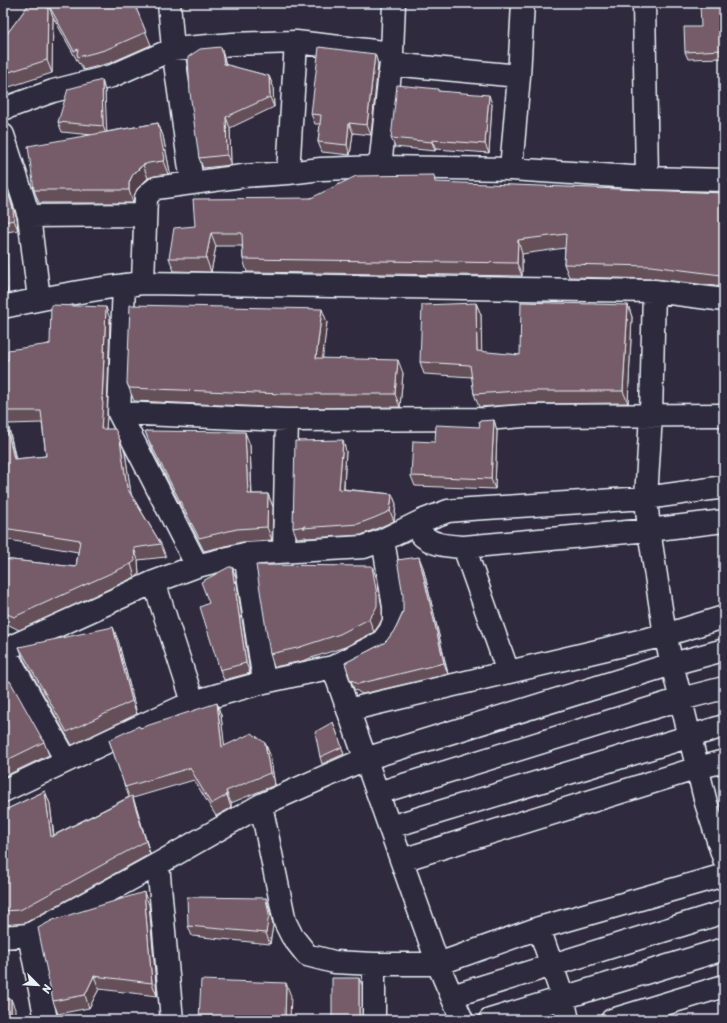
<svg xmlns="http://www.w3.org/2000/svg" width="727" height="1023" font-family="Sriracha,sans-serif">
<rect width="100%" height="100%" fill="#2f2a3d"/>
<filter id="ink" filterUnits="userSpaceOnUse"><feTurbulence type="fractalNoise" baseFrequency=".025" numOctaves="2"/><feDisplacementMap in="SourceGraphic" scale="8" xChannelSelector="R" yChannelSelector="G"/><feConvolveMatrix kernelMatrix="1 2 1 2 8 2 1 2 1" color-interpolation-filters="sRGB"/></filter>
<g filter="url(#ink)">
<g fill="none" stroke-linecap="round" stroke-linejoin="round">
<!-- minor casing -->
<g stroke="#e8f1f8" stroke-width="25">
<path id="minor" d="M169 3 173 49 192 183
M644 3 647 178
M391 64 519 76
M3 109 53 91 112 76 173 49 233 44 296 42 392 53
M3 135 29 216 39 299
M380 167 392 53 394 3
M511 169 519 76 523 3
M288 173 296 42
M29 216 145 215
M143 283 146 197 151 192 156 188 243 176 288 173 321 169 380 167 511 169 647 178 724 180
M124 285 119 413 197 566 245 554 364 547 383 540 424 520 448 511 470 509 646 498 724 487
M654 291 651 415 646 498 649 530 665 635 706 803 724 859
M3 307C49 297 96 288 143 283L654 291 724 300
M119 413 287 420 486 419 523 416 724 415
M414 525C417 529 420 534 424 537 436 546 450 546 464 547
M284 551 287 420
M245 554 264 682 333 667 382 642 390 631 394 621V607L383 540
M154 582 193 702
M333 667 438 964 462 1020
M508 672 464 547 649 530 724 521
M348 710 665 635 724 617
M66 760 4 650 154 582 197 566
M3 791 134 729 193 702 264 682
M378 793 681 699 724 688
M261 805 285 922 292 936 307 955 334 962 374 964H438L539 928 724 875
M390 827 724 726
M402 860 698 768 724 761
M158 864 172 1020
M539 928 563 998 568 1020
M29 935 46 1020
M3 937 29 935 34 932 158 864 261 805 365 759 672 664 724 650
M374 964V1020
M452 996 724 912
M490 1020 724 949
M612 1020 724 986"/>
</g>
<!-- minor -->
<use href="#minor" stroke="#2f2a3d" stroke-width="22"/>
</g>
<!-- wall -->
<path fill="#654f59" stroke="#e8f1f8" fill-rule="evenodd" d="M30 3H134L151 45 110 63 83 70 80 63 79 64 53 17 52 73 3 89V35H6Z
M723 10 724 58 688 59 685 52 701 27Z
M375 54 378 64 371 135 353 133 350 155 322 152 318 142 320 124H315L311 114Z
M224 57 226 65 269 76 273 86 274 107 230 128 231 165 203 168 199 158Z
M102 80 105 91 106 132 158 123 163 136 170 172 168 174 154 176 148 178 143 182 137 189 134 196 133 203H39L34 190 92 135 62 132 58 122Z
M439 91 492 104 489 153 436 149 435 151 395 147 391 138Z
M437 183 724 193V287L656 279 569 277 564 264 565 248 522 254V276L247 272 243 259 242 246H216L211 272 174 271 169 258 195 226 311 198Z
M3 197 12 205 17 219 18 230 7 232 8 293 3 294Z
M476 303 481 315V352L520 355 628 305 632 317 628 403 523 404 479 407 474 394 472 377 424 374 420 362Z
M110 319 107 413V416L106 429 120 440 125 452 131 494 161 544 166 557 138 560 139 574 135 577 19 630 7 624 3 614V559L76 567 78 552 3 539V359L8 360ZM42 423 46 456 16 459 8 424Z
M327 322 322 358 403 373 400 407 287 408 134 401 127 383Z
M494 420 497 431 495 489 415 486 411 476 435 442 480 427Z
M145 431 250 445 252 494H268L273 507 272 540 242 542 204 551 153 452Z
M346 451 344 489 392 494 396 504 394 521 378 528 361 535 306 538V537L297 538 293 528Z
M423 567 448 674 362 694 354 689 345 663 384 643 388 639 396 628Z
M236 578 250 673 224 680 220 670 209 603Z
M377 579 382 608V619L379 625 374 632 345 647 302 661 274 667 270 654Z
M118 640 137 714 72 745 24 660 19 647Z
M3 684 44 742 49 755 3 777Z
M221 715 224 746 265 743 270 755 275 785 231 803V808L216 816 194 780 133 798 137 809 150 854 25 923 3 925V811L45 791 50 804 54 835 129 797 109 740 140 728Z
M333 722 344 754 322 764 320 757Z
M266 898 269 908 273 925 270 944 192 936 188 926Z
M149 905 157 996 99 989 89 1008 58 1014 53 1001Z"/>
<!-- shaded-wall -->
<path fill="#524048" stroke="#e8f1f8" d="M721 3 723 10 724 55 722 50Z
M48 4 53 17 52 73 47 60Z
M221 47 224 57 228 75 224 64Z
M375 54 378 64 371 135 367 125Z
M269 76 273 86 274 107 270 97Z
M102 80 105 91 107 136 103 126Z
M489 95 492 104 489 153 485 144Z
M226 117 230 128 231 165 227 155Z
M158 123 163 136 170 172 168 174 163 161Z
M349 123 353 133 350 155 347 145Z
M432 140 436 149 435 151 432 142Z
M143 165 148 178 137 189 134 196 133 203 129 190V183L132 176Z
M9 195 17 219 18 230 14 220Z
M4 222 7 232 8 293 4 283Z
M211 233 216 246 211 272 206 258Z
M518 240 522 254V276L517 263Z
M476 303 481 315 482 364 477 351Z
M628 305 632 317 628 403 623 391Z
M106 307 110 319 107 413V416L105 441 101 429Z
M322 309 327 322 321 371 316 358Z
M398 360 403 373 400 407 395 394Z
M3 411 8 424 18 472 14 459Z
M494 420 497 431 495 489 491 479Z
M245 432 250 445 252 507 248 494Z
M120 440 125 452 132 501 127 488Z
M343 440 346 451 343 499 339 489Z
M268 494 273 507 272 540 267 527Z
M392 494 396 504 394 521 390 511Z
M134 548 138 560 139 574 135 577 131 564Z
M419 557 423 567 448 674 444 663Z
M372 566 377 579 382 608V619L379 625 374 632 369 619Z
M232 567 236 578 250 673 246 663Z
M113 627 118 640 137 714 132 701Z
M217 703 221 715 226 759 222 747Z
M265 743 270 755 275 785 270 773Z
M45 791 50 804 55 850 51 837Z
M226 791 231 803V808L227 795Z
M132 796 137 809 150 854 146 841Z
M144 892 149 905 157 996 152 983Z
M266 898 269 908 273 925 270 944 266 933Z
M94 976 99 989 89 1008 85 995Z
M359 978 362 985V1020H360L359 1013Z
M286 983 291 996 290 1020H285Z
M11 999 15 1009V1020H11Z"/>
<!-- building -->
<path fill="#755c67" stroke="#e8f1f8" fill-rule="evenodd" d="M30 3H134L146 32 105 50 78 57 77 54 78 49 74 51 48 4 47 60 3 74V35H6Z
M700 3H721L722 50 685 52 684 27H701Z
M221 47 224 64 269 76 270 97 226 117 227 155 199 158 190 93 188 57 200 49Z
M319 47 375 54 367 125 349 123 347 145 318 142 321 115 311 114Z
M102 80 103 126 58 122 68 89Z
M397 85 438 89V91L489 95 485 144 432 140V142L391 138Z
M158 123 165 159 163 161 149 163 143 165 138 169 132 176 129 183V190H34L28 146Z
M434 175 435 182 724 193V276L721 275 651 266 564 264 566 234 518 240 517 263 243 259 242 233H211L206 258H169L174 228 195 226 193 199 311 198 356 176Z
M9 195 13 209 14 220 4 222V283L3 284V197Z
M521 302 628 305 623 391H518L474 394 470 365 420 362 422 305 476 303 477 351 520 355Z
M51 305 106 307 102 400 103 403 101 429H115L120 440 127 488 161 544 134 548 135 561 131 564 14 617 3 612V559L76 567 80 540 3 528V359L8 360V350L50 344ZM3 411H41L46 456 14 459Z
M130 305 322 309 316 358 398 360 395 394H282L129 388 127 383Z
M494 420 491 479 411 476 413 441 435 442 436 425 480 427 479 421Z
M145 431 245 432 248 494H268L267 527 237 529 199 538 148 439Z
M343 440 339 489 392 494 390 511 374 518 358 524 303 528 306 526 293 528 295 441Z
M419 557 444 663 358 684 350 679 345 663 384 643 388 639 396 628 402 615 403 611V595L397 560Z
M256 565 372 566 377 595V606L374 612 369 619 340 634 297 648 270 654Z
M229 567H232L246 663 220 670 200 607 209 603 201 582Z
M113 627 132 701 67 732 19 647Z
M10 681 44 742 3 762V684Z
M217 703 222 747 252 733 265 743 270 773 226 791 227 795 211 804 190 768 125 787 109 740 139 726 140 728Z
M333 722 342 747 320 757 315 732Z
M45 791 51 837 132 796 146 841 20 910 3 911V811Z
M144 892 152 983 94 976 85 995 53 1001 38 928 53 920Z
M187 897 266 898 269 915 266 933 188 926Z
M332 978H359V1013L360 1020H332Z
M201 980 286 983 285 1020H199Z
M3 998 11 999V1020H3Z"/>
</g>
<!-- margin -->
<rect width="727" height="1023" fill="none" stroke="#2f2a3d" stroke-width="16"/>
<rect x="8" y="8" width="711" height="1007" fill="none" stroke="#e8f1f8" stroke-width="1.5" filter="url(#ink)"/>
<!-- north arrow -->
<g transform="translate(38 985) rotate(114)" stroke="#2f2a3d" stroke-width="3" paint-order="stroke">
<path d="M0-3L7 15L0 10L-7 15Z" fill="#e8f1f8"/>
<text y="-6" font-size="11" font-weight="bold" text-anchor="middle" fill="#e8f1f8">N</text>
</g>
</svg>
